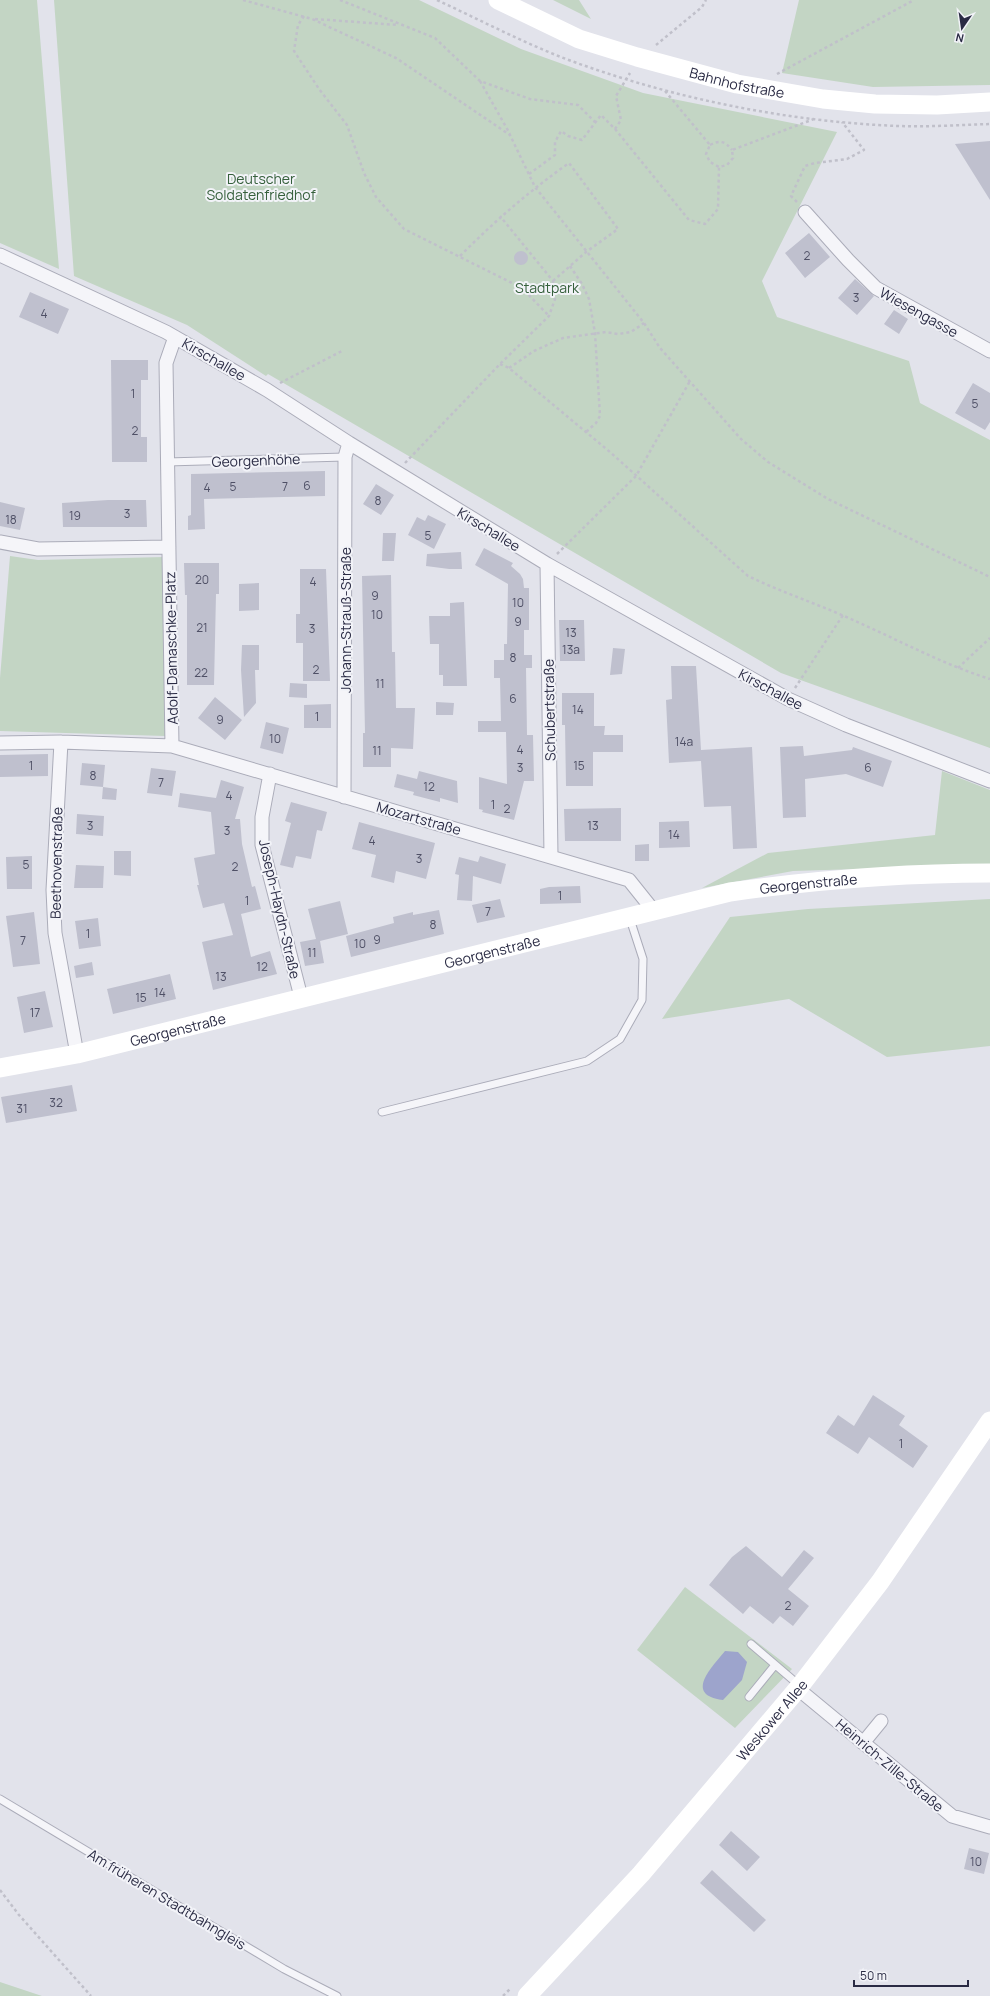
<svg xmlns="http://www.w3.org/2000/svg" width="990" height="1996" font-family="Manrope,sans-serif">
<rect width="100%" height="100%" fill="#e2e3eb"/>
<!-- green -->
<path fill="#c3d5c4" d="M0 0H37L59 269 0 243Z
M54 0H419L521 49 643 93 837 132 762 281 777 317 909 361 920 403 990 440V748L781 673 268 374 266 376 187 325 74 276Z
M553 0H579L591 19Z
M799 0H990V85L873 87 782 73Z
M10 556 38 560 164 557 165 736 0 731V678Z
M942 771 990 790V865L793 871 702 888 768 853 935 835Z
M990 899V1046L887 1057 789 999 662 1019 730 917 808 909Z
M685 1587 792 1669 735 1728 637 1650Z
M0 1982 42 1996H0Z"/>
<!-- water -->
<path fill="#9da4cc" d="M725 1651 738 1652 747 1662 742 1680 723 1700C683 1695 713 1666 725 1651Z"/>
<!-- building -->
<path fill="#bfc0ce" d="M990 141V200L955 144Z
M809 233 830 257 805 278 785 253Z
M514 258a7 7 0 1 1 14 0a7 7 0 1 1-14 0Z
M855 279 874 296 857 315 838 298Z
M30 292 69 309 58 334 19 317Z
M894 310 908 319 899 334 884 324Z
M111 360H148V380H141V437H147V462H112Z
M973 383 990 393V422L985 430 955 413Z
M325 471V496L204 499 205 529 188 530V516L191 515V474Z
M376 484 394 495 381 515 363 504Z
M108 500H146L147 527H63L62 503Z
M0 502 25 508 20 530 0 526Z
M428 515 446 524 434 549 408 535 417 517 425 521Z
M383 533H396L394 561H382Z
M484 548 513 563 511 566 520 574 523 579 524 588H529V630H524V655H532V668H526L527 735H533L534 781H524L514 820 482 812 483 810 479 809V777L507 784 506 732H478V721H501L500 678H494V660H504V644H507L508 584 475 565Z
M461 552 462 569H449L426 566 427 554Z
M184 563H219V594H216L214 685H187V595H185Z
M300 569H326L330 681H303V643H296V614H300Z
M391 575 392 652H395L396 708H415L413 749 391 748V767H363V733H365L362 576Z
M259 583V610L239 611V584Z
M464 602 467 686H443V675H439V644H430L429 616H450V603Z
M559 620H584L585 661H560Z
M242 645H259V670H255L256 703 244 717 241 670Z
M613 648 625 649 622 674 610 675Z
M671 666H696L701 750 752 747 757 848 733 849 731 806 704 807 701 761 669 763 666 700 672 699Z
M290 683 307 684V698L289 697Z
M562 693H594V726H605L604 735H623V752H593V786H566L565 725H562Z
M215 697 242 720 225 740 198 718Z
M436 702 454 703 453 715H436Z
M331 704V728H304V705Z
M266 722 289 728 283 754 260 748Z
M803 746 804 756 852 750 853 747 892 761 883 787 846 774 805 779 806 817 783 818 780 747Z
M48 754V776L0 777V755Z
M82 763 105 765 103 787 80 785Z
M151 768 176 771 172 796 147 793Z
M419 771 457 781 458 803 440 798V802L413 795 414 792 394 787 397 774 417 779Z
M221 780 244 787 235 819H240L242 844 252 887 255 886 261 909 241 914 251 957 270 951 277 974 213 990 202 942 233 935 224 903 203 908 197 885H199L194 858 215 854 211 812 178 807 180 793 216 798Z
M103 787 117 789 116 800 102 799Z
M291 802 327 812 322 831 317 830 311 859 296 856 293 868 280 865 291 823 285 821Z
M621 808V841H565L564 809Z
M77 814 104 816 103 836 76 834Z
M689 821 690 847 659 848V822Z
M359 822 435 843 426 879 396 871 394 883 371 877 376 855 352 849Z
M649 844V861H635V845Z
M114 851H131V876L114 875Z
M32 856V889H7L6 857Z
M480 856 506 864 501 884 473 876 472 901 457 900 459 875 455 874 459 857 478 862Z
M76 865 104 866 103 888H74Z
M580 886 581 903 540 904V889L549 887Z
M500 899 505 917 477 923 472 905Z
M340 901 348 934 320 941 324 963 305 966 300 942 316 939 308 909Z
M439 910 444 934 351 957 346 936 394 923 393 917 413 912V915Z
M34 912 40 964 13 967 6 916Z
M98 918 101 946 79 949 75 921Z
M92 962 94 975 76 978 74 966Z
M170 974 176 999 113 1014 107 989Z
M45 991 53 1027 24 1033 17 997Z
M72 1085 77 1111 6 1123 1 1097Z
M873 1395 905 1416 899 1425 928 1446 913 1468 869 1437 858 1454 826 1433 838 1415 854 1426Z
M746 1546 782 1577 804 1550 814 1558 788 1589 809 1606 793 1626 780 1616 773 1624 750 1606 743 1614 709 1585 732 1557Z
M731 1831 760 1857 747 1871 719 1845Z
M969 1848 989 1853 984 1874 964 1869Z
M712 1870 766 1920 754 1932 700 1883Z"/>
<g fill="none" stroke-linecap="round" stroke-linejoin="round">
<!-- lane casing -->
<g stroke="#abacb9" stroke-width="9">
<path id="lane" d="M167 462 345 457
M382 1112 587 1061 620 1039 642 1000 643 959 630 919
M751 1644 800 1686
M749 1697 775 1665
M0 1799 284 1969 337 1996"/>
</g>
<!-- street casing -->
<g stroke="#abacb9" stroke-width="15">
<path id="street" d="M805 212 848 260 876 288 990 351
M0 255 166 332 267 390 349 443 547 564 788 699 846 725 990 781
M0 542 38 549 169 547
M547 564 551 856
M61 742 53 890 55 933 77 1054
M0 743 61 742 172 746 629 880 653 910
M172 746 166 363 175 337
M270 774 262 817V845L301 997
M344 797 345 457 349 443
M797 1688 952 1816 990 1827
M863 1743 881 1721"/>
</g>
<!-- path -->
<path stroke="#c0c0ca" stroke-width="2.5" stroke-dasharray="3 3" stroke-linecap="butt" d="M243 0 312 19 396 58 510 135 535 187 644 323 660 348 741 439 768 462 828 499 990 577
M340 0 435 38 480 81 530 99 578 105 595 122
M437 0C480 20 522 42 566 59 671 98 788 122 899 126 929 127 960 125 990 124
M304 16 298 25 294 51 319 89 347 125 364 173 376 197 404 229 522 288 549 316
M315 19 398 25
M656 45 702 7 706 0
M777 74 914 0
M480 81 510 134
M665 91 710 145 706 154 710 162 719 167 727 165 733 158 732 150 814 119
M615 129 689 220 705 224 718 209 719 167
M710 145C720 140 725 141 732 150
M529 174 555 155V142L561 131 568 136 582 140 601 115 615 129 621 120 616 96 630 73
M797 202 791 196 805 166 815 163 847 159 864 150 842 122
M460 256C495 221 528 192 569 163L618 229 586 252 553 281
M570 266 582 284 589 299 595 333 600 416 596 423 586 432
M500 364 509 368 610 452 748 576C779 591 812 602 844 616 893 637 939 663 990 679
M509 368 534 351 563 338 606 332 618 334 631 332 644 323
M280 383 342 351
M405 463 500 364 549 316 555 299 553 281 500 216
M557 554 636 476 690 381
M958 668 990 638
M795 688 843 615
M0 1890 19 1915 91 1996
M503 1996 511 1988"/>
<!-- lane -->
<use href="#lane" stroke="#f5f5f9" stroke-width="7"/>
<!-- street -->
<use href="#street" stroke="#f5f5f9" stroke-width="13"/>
<!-- secondary -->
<g stroke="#fff" stroke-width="19">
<path id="s1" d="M498 0 579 39 637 57 737 84 823 99 875 104 937 105 990 102"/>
<path id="s2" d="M0 1068 77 1054 730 892C816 880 903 873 990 873"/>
<path id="s3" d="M527 1996 641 1874 800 1686 880 1582 990 1421"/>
</g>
</g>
<g text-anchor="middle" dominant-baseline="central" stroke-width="4" stroke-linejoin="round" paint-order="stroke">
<!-- number labels -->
<g font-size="12" fill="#4f5066">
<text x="807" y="255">2</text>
<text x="856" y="297">3</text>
<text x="44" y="313">4</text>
<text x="133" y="393">1</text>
<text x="975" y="403">5</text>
<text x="135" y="430">2</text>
<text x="307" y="485">6</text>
<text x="233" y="486">5</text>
<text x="285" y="486">7</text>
<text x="207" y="487">4</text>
<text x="378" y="500">8</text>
<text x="127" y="513">3</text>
<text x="75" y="515">19</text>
<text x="11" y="519">18</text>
<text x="428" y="535">5</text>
<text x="202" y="579">20</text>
<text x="313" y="581">4</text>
<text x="375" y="595">9</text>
<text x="518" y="602">10</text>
<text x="377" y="614">10</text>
<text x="518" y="621">9</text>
<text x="202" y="627">21</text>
<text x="312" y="628">3</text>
<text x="571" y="632">13</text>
<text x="571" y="649">13a</text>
<text x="513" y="657">8</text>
<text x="316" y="669">2</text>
<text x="201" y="672">22</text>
<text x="380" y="683">11</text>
<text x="513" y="698">6</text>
<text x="578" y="709">14</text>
<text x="317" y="716">1</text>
<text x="220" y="719">9</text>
<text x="275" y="738">10</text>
<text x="684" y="741">14a</text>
<text x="520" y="749">4</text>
<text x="377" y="750">11</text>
<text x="31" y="765">1</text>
<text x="579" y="765">15</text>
<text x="520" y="767">3</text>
<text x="868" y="767">6</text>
<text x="93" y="775">8</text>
<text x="161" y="782">7</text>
<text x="429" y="786">12</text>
<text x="229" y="795">4</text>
<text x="493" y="804">1</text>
<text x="507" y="808">2</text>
<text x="90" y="825">3</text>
<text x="593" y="825">13</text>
<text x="227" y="830">3</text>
<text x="674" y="834">14</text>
<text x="372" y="840">4</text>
<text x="419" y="858">3</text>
<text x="26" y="864">5</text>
<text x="235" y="866">2</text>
<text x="560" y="895">1</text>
<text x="247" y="900">1</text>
<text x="488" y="911">7</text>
<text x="433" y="924">8</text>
<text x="88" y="933">1</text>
<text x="377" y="939">9</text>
<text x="23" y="940">7</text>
<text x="360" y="943">10</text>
<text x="312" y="952">11</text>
<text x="262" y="966">12</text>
<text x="221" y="976">13</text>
<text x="160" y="992">14</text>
<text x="141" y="997">15</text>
<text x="35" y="1012">17</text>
<text x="56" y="1102">32</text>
<text x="22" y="1108">31</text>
<text x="901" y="1443">1</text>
<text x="788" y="1605">2</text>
<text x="976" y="1861">10</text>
</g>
<!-- street labels -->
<g font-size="14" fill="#2a2b44" stroke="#f2f3f8">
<text stroke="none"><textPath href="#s1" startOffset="254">Bahnhofstraße</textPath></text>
<text transform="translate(919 312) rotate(29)">Wiesengasse</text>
<text transform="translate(214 359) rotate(30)">Kirschallee</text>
<text transform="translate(256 460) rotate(-2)">Georgenhöhe</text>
<text transform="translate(489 529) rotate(31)">Kirschallee</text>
<text transform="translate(345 620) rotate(-90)">Johann-Strauß-Straße</text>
<text transform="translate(171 648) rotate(-91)">Adolf-Damaschke-Platz</text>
<text transform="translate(771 689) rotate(28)">Kirschallee</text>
<text transform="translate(549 710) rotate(-91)">Schubertstraße</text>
<text transform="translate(419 818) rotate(16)">Mozartstraße</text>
<text transform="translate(56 863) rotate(-89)">Beethovenstraße</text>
<text stroke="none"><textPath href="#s2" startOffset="830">Georgenstraße</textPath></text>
<text transform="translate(280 909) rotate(77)">Joseph-Haydn-Straße</text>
<text stroke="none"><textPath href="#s2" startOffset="506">Georgenstraße</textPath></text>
<text stroke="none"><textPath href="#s2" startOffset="182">Georgenstraße</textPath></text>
<text stroke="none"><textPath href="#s3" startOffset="369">Weskower Allee</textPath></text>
<text transform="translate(890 1765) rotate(40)">Heinrich-Zille-Straße</text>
<text transform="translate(167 1899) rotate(31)">Am früheren Stadtbahngleis</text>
</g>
<!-- park labels -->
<g font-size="14" fill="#36603c" stroke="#f2f3f8">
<text x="261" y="178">Deutscher<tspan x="261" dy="16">Soldatenfriedhof</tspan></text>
<text x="547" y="287">Stadtpark</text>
</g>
</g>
<!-- north arrow -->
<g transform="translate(962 28) rotate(193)" stroke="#f2f3f8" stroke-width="3" paint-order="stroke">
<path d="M0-3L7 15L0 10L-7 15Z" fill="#2a2b44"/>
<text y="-6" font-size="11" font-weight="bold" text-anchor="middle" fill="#2a2b44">N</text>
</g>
<!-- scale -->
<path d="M854 1980v6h114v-6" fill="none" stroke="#2a2b44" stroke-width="2"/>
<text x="860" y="1980" font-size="12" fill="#2a2b44" stroke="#f2f3f8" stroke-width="3" paint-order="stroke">50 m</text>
</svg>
